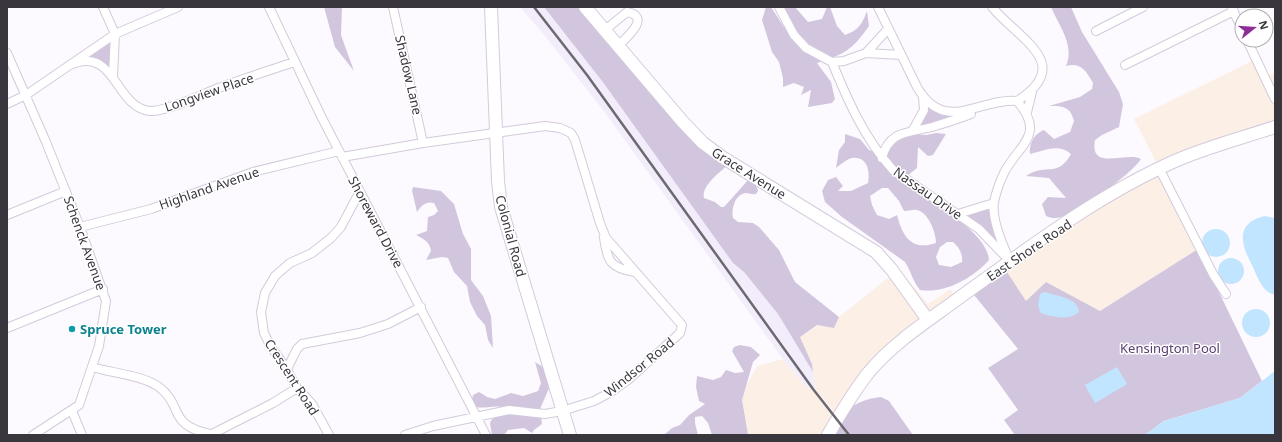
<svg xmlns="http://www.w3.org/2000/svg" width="1282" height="442" font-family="'Noto Sans',sans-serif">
<rect width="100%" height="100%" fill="#fcfafe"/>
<!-- commercial -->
<path fill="#fcefe6" d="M1256 59 1265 77 1275 72V127L1159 168 1198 249 1100 311 1046 282 1026 302 1003 266 1159 168 1134 119Z
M899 269 928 304 950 289 958 299 895 346 838 418 815 388 812 364 800 337 817 325 834 328 839 317Z
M783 359 805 385 812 390 836 421 827 435H747L740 396 757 366Z"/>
<!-- built -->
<path fill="#f3ecfb" d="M520 7H544L602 81 733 263 744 272 778 314 813 372 815 388 812 390 805 385 783 359 603 110 545 36Z"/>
<!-- green -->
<path fill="#d2c6de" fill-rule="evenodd" d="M324 7H342L341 35 354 71 335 47Z
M544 7H585L654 89 730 163C722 171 701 185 704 198L715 202 721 207H724L749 179 756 185 758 191 756 194C752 195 749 193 746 193 735 194 731 209 733 218L738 222 753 223 759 227 779 250 795 282 839 317 834 328 817 325 800 337 812 364 813 372 778 314 744 272 733 263 602 81Z
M766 7H771L784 27 781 7H795L808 22 822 19 827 7H830L837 26 845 35C859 30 862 24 867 11L869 26C852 50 845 54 817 63L831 82 835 99 832 103 808 107 811 90 801 95 804 87 794 83 783 87V78L779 62 772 52 762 20Z
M1051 7H1071L1082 32 1119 92 1123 104 1119 127 1102 135 1095 140C1089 172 1127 151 1141 159 1131 175 1079 211 1061 217 1056 219 1050 218 1046 216L1042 204 1048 197 1066 198 1049 178 1026 176C1047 162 1057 179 1071 154 1058 143 1045 151 1030 154 1029 143 1034 134 1044 130L1054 139 1070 132 1074 121C1070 106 1063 106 1049 106L1080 97 1092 89 1093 83C1086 71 1081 62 1066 66 1075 45 1059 26 1051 7Z
M115 34 109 72 82 61Z
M923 97 943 111 973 110 913 130 917 124Z
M936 133 946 134 933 155 928 156 918 147 917 168 902 180C925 196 988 232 989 260 973 278 945 294 920 290 913 282 911 271 905 262L842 217 825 202 822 191 828 180 836 177 843 186 838 191H851L868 183C870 172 868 156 852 158 847 159 840 165 836 168L839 150 845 142V134L860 139 869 150 885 156 891 142 910 134 926 135ZM882 188H888L899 201 904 211C908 211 914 209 917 210 929 213 936 233 936 243 911 251 903 237 897 215L889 219 877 215 872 205 870 196ZM947 242H953C959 247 963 254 962 262L951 267 939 265 936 257 940 247Z
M413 187 441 191 454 204 463 234 471 249V280L483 296 491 316 493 348 488 340 485 325 477 316 470 302 467 286 454 272 448 258 442 257 426 260 431 251C430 242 424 239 416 235L427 231 428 217 434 215 438 211 434 203C426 201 422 205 417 212L412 191Z
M994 203 1010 261 958 214Z
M1198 249 1262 381 1240 398 1164 421 1145 435H1015L1004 420 1018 410 988 368 1018 349 970 290 1003 266 1026 301 1046 282 1100 311Z
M740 345 751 347 760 355 753 362 742 400 748 435H712L708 423 702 416 695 417V423L698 435H664L672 428 680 425 689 415 705 404 699 401 696 387 697 376 713 380 721 377 726 370 735 373 744 372 732 351 734 347Z
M535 362 543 367 550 381V386L540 409 542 424 534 430 532 433 524 428 508 430 504 435H492L490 423 492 419 498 416 503 407C494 405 485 409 476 407L472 400 473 395 479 392 487 397 495 399 511 393 523 396 538 391 541 383Z
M881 397 889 401 913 435H827C845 412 850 401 881 397Z"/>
<!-- water -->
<path fill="#c1e5fe" d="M1265 216 1275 218V295C1262 292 1258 278 1253 267 1242 247 1233 223 1265 216Z
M1202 243a14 14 0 1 1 28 0a14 14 0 1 1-28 0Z
M1218 271a13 13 0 1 1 26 0a13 13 0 1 1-26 0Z
M1046 292C1057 297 1078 297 1079 312 1069 321 1052 317 1041 313 1037 307 1038 299 1041 293Z
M1242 323a14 14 0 1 1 28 0a14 14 0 1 1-28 0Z
M1117 367 1127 384 1095 403 1085 385Z
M1275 371V435H1145L1164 421 1240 398Z"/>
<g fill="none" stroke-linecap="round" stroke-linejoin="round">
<!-- street casing -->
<g stroke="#d3cadc" stroke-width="10">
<path id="street" d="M103 7 115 34 113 77
M269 7 321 116 486 435
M393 7 423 143
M779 7 794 35 806 48 832 62 844 61 866 53 888 29
M878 7 917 87C945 135 978 98 1017 101 1047 135 1018 145 1004 173 1000 181 996 193 994 202 991 219 1003 246 1010 261
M992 7C1018 39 1076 64 1017 101
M1232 8 1242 29
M605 30 627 12C652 17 626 38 619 45
M1096 31 1143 7
M1247 40 1275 99
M7 53 46 142 80 227 106 301 99 346 79 405 33 435
M866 53 901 55
M832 62C848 101 864 138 893 170L979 229 1004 255
M70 65C116 45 114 107 150 111 165 112 201 95 216 89 242 79 268 71 294 62
M1125 65 1234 11
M7 104 26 95 115 34 178 7
M1027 112 1032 92
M913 130 924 110 923 97
M342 157 423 143 545 126 560 128 571 133 575 140 600 223 606 238 682 325 680 333 628 380 611 392 594 401 562 411 545 414 509 410 433 426 405 435
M882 158C889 130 909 133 932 127 945 123 958 119 971 114
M1159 168 1213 274 1226 294
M958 214 994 203
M7 215 66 191
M80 227 151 209 253 172 339 151
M604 237C607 261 610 268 635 272
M7 328 103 289
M92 367C112 373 142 375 159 387 184 406 167 425 210 434
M287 369 297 349 302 344 360 333 388 324 421 307
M72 411 82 435
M210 435 273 403 297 388
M329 435 312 404 297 388 284 365 271 347 264 333 261 312 265 293 275 276 290 263 312 253 331 238 341 227 360 191"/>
</g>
<!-- secondary casing -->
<g stroke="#d3cadc" stroke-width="14">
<path id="secondary" d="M491 7 498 181 501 207 570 435
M585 7 682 121 703 143 722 157 876 252 892 270 928 320
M828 435C840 414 854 391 869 372 895 341 931 319 963 295 1030 247 1098 195 1175 161 1207 147 1242 138 1275 127"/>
</g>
<!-- street -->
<use href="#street" stroke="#fff" stroke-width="8"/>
<!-- secondary -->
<use href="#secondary" stroke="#fff" stroke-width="12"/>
<!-- rail -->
<path stroke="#6c6a70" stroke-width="2.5" d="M534 7 587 75 813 389 849 435"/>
</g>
<!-- markers -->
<circle fill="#0f9aa8" stroke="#fff" stroke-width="1.5" cx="72" cy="329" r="4"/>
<g text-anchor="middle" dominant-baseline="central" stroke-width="3" stroke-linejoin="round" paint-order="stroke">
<!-- street labels -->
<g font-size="13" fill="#39363d" stroke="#fff">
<text transform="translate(409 75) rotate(77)">Shadow Lane</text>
<text transform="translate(209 92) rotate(-19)">Longview Place</text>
<text transform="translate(749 173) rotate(32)">Grace Avenue</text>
<text transform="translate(209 188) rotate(-19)">Highland Avenue</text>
<text transform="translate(928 193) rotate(35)">Nassau Drive</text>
<text transform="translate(376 222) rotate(62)">Shoreward Drive</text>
<text transform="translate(511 236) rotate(75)">Colonial Road</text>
<text transform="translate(85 243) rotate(70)">Schenck Avenue</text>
<text transform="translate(1029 250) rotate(-34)">East Shore Road</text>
<text transform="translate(639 367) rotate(-39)">Windsor Road</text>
<text transform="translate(292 377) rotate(57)">Crescent Road</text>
</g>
<!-- culture labels -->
<g font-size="13" font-weight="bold" fill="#0d838f" stroke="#fff" text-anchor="start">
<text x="80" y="329">Spruce Tower</text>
</g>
<!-- park labels -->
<g font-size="13" fill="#5a4070" stroke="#fff">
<text x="1170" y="348">Kensington Pool</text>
</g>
</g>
<!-- border -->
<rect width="1282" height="442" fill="none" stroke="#39363d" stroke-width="16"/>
<!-- north arrow -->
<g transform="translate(1254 28) rotate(73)"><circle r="19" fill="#ffffff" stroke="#b0afb1"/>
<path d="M0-3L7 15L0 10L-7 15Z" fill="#8e2e97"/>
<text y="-6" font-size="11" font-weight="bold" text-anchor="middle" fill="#39363d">N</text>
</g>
</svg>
